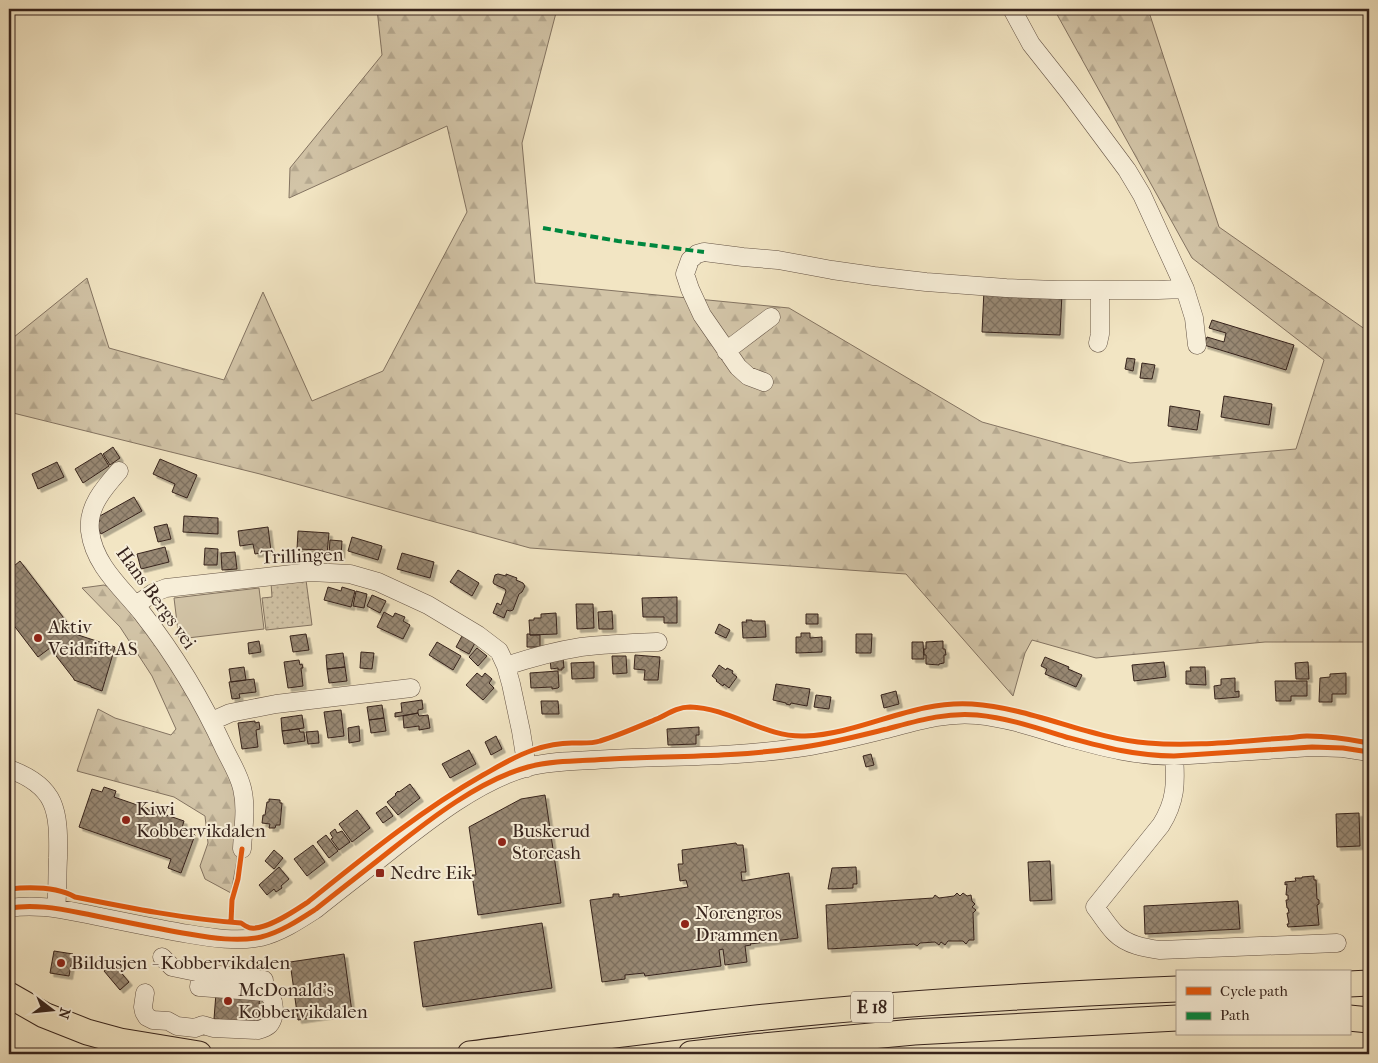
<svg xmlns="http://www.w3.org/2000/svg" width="1378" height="1063" font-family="'IM FELL French Canon',serif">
<defs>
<pattern id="green-dots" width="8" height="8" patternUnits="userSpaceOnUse" patternTransform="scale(1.25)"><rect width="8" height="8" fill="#d2c4a7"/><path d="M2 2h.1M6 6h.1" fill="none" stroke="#b5a88f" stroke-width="1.8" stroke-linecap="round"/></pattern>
<pattern id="forest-firs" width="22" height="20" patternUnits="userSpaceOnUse" patternTransform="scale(1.25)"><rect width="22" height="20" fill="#d2c4a7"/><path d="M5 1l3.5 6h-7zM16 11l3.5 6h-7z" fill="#b5a88f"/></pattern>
<pattern id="building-cross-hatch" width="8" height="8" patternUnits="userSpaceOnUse" patternTransform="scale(1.25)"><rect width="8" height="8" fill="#988873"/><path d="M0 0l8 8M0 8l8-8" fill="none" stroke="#7d6f5e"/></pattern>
<filter id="shadow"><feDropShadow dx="3.5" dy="3.5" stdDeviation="0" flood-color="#0004"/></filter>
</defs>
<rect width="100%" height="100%" fill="#f2e5c3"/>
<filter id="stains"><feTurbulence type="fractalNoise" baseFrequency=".004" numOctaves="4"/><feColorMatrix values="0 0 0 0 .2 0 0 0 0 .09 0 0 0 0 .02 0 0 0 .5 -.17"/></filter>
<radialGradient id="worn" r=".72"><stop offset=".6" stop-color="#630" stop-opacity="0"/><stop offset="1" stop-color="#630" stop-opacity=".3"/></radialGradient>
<!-- green -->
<path fill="url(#green-dots)" stroke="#847462" d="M306 580 312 625 266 630 262 598 272 597 271 583Z"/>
<!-- forest -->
<path fill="url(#forest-firs)" stroke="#847462" d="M377 9H557L522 143 535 283 789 308 982 422 1130 463 1296 449 1324 360 1192 258 1054 9H1148L1219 227 1369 332V642H1265L1096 658 1032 640 1025 653 1013 696 906 574 530 548 260 474 9 412V337H14L87 278 109 348 224 380 263 292 312 401 383 371 467 212 447 126 289 198 290 168 382 55Z
M104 585 111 588 171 664 238 787 240 811 237 860 231 893 205 879 200 866 208 843 205 816 174 797 77 771 98 709 115 718 171 735 176 729 152 676 120 627 82 588Z"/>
<!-- pitch -->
<path fill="#d2c4a7" stroke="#847462" d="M259 588 264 629 179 639 174 598Z"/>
<!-- building -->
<path fill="url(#building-cross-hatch)" stroke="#36231c" filter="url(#shadow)" d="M984 290 1062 293 1060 335 982 332Z
M1212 320 1294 345 1286 370 1204 345 1207 337 1224 342 1226 333 1209 328Z
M1127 358 1135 359 1133 371 1125 369Z
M1142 363 1155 365 1152 379 1140 378Z
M1224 396 1272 404 1269 425 1221 417Z
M1170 406 1200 411 1197 430 1168 426Z
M113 447 120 458 110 465 103 454Z
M101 453 109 466 83 483 75 469Z
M160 459 197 475 187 498 172 492 175 484 153 474Z
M57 462 64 477 38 489 32 474Z
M134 497 142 511 101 534 95 523 100 521 98 517Z
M184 516 218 518V534L183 532Z
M167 524 171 539 158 542 154 527Z
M268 527 271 551 255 554 253 544 240 546 238 531Z
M298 531 329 533 327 554 323 553V550L297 549Z
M352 537 382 546 378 560 348 551Z
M330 540 342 541 341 556 329 555Z
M165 547 169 562 141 569 137 554Z
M205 548 218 549 217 565H204Z
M235 552 237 569 222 570 221 553Z
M402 553 434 562 430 578 397 569Z
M20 561 73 630 69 632 115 647 102 691 91 687V686L74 680V679L50 648 38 657 9 619V570Z
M458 570 479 583 472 596 450 582Z
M498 574 506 576V574L517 578 516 580 523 583 525 586 522 592 519 594 513 610 510 611 507 610 504 618 493 613 497 603 501 605 506 591 505 589 494 584 493 582 495 575Z
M328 587 341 591 342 587 355 591 351 607 324 600Z
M356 591 367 594 364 608 353 606Z
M372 595 386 601 380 613 367 606Z
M677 597V623H664V617H643L642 598Z
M576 604H593L594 628 577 629Z
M612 611 613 629H599L598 612Z
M384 612 393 617 395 613 405 617 403 621 410 625 403 639 377 627Z
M556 613 557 634 530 635 529 620H534V618H541V614Z
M806 614H818V624H806Z
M746 620H752V621H765L766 637 743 638 742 622H747Z
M719 624 730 630 726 638 715 633Z
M801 633H810V638L822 637V652L796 653V637H801Z
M306 634 309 650 293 652 290 636Z
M527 634H530V635H540V647H527Z
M856 634H872L871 653H856Z
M462 636 475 643 469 654 456 647Z
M259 641 261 652 249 654 248 643Z
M943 641V649H945L946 655H944V663L939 664V665L926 664V655H924V649H926V642Z
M437 642 461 656 453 670 429 655Z
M912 642H923L924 659H912Z
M477 648 487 656 478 666 469 657Z
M361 652 374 653 372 669 360 668Z
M343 653 345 667 327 669 326 655Z
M635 655 660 657 658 680H644L645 670 634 669Z
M612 656H626L627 673 613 674Z
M1045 657 1069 667 1068 669 1082 675 1076 687 1045 674 1047 669 1041 666Z
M563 658 564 668H562V670H558V668L551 669 550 659Z
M299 660 300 665 302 664 303 668H301L303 686 288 688 284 662Z
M594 662V678L572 679 571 663Z
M1164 662 1166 677 1134 681 1132 665Z
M1308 662 1309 679H1296L1295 663Z
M719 665 726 670 727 668 733 671 732 673 737 677 729 688 724 684 723 686 716 681 717 680 712 676Z
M244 667 246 680 231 682 229 669Z
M345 667 347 681 329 683 327 669Z
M1190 667H1205L1206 685 1186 684V671H1191Z
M558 671 559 687 558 688 552 689V687L531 688 530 673Z
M477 673 482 677 485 673 492 679 489 683 494 688 483 700 466 685Z
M1346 673V694H1332V702H1319L1320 678 1330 677V674Z
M1235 678V692L1239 691V697L1215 699 1214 686 1221 685V679Z
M254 679 256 692 239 694 240 698 232 699 229 682Z
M1275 681H1307V696H1291V701H1276Z
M776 684 810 689 807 706 791 703 790 705 786 704V703L773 700Z
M896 691 899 704 884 708 881 695Z
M816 695 831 697 829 709 814 707Z
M422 700 423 709 418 710V713L395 717V713L402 712 401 703Z
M541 701H558L559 714H542Z
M382 705 384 718 369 720 367 707Z
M341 710 344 736 328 738 324 712Z
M418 713 419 716 428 715 430 728 419 730V726L404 728 403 716Z
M302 715 304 728 282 731 281 718Z
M384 718 386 731 371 733 369 720Z
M255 721V723L259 722 260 729 256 730 258 747 242 749 238 723Z
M359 726 360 741 349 743 348 728Z
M699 727V735H696V744L668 745 667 729Z
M299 729 300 732H304L305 741 284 744 282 731Z
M318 731 319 743 308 744 306 732Z
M496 736 502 749 491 755 485 742Z
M469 750 476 764 450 778 442 764Z
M871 754 874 765 866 767 863 756Z
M410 784 420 798 398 815 387 802 396 795 395 794 398 791 399 792Z
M104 787 116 791 114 797 184 821 181 831 195 835 181 873 168 868 171 859 79 827 92 789 102 792Z
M545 795 561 903 478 915 472 875H476L469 827 521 799Z
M269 799 280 800V803H282L280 825H276L275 828H269L270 824 262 823 263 815H265L267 802H269Z
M386 806 393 816 383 823 376 813Z
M357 810 370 828 352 842 339 824Z
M1359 813 1360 846 1337 847 1336 814Z
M335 829 337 833 342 831 350 842 339 850 331 839 333 838 330 833Z
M326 835 338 851 329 858 317 842Z
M736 843 737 845H743L746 872H741L742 881 789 873 798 938 750 944 751 945 745 946 747 962 725 965 723 949 719 950 721 966 645 976 644 973 625 975V979L602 982 590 900 613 897V894H619V897L688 887 686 880 680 881 678 864H683L682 850Z
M313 845 325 862 307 876 294 859Z
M274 850 283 858 274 869 265 861Z
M1050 861 1052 900 1030 901 1028 862Z
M279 867 289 879 281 886 282 888 276 892 274 889 267 895 259 885Z
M856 867 857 884H853V888L828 889 832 868Z
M1314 876V880H1316L1317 899 1319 900V904L1317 905 1319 925 1288 927 1287 924H1289L1287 913H1289L1288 908H1287L1286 900H1288V895H1286L1287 884 1285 885V882L1296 881 1295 878H1302V877Z
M957 893 960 896 963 893 967 896 971 895 972 901 975 904 972 907 976 910 973 913 974 940H969L966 944 963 941H948L945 945 941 942 939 945 935 942 920 943 917 946 914 944 828 949 826 905 933 898 935 895 939 898 954 896Z
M1238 901 1240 929 1145 934 1144 906Z
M542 923 552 988 423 1007 414 942Z
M54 951 73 954 69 976 50 973Z
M344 954 352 1012 298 1020 290 962Z
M113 963 129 982 120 990 104 971Z
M216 993 260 997 259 1004 265 1005 263 1023 214 1019Z"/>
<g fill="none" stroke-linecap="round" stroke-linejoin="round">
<!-- minor casing -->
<g stroke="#655446" stroke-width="19">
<path id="minor" d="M1012 9 1031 44 1069 92 1127 170 1142 195 1185 289 1194 318 1197 345
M1098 343 1100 334V290
M726 351 771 317
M764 382 748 376 738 367 702 315 690 289 685 274 690 260 697 254 704 252 743 257 778 260 832 270 874 276 926 282 1006 288 1057 290H1158L1185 289
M119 471C104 488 87 507 90 531 94 565 122 588 142 613 175 655 203 702 225 750 231 762 239 775 242 788 247 808 243 829 242 849
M136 605 153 593 166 588 310 572 350 574 378 582 428 605 478 635 499 651 506 666 511 684 521 731 527 768
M506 666C530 658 556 651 581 647 607 644 633 643 658 642
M212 721 230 713 276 704 411 688
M1174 756C1176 783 1176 801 1161 825L1095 907C1102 916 1108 926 1115 933 1127 945 1145 948 1160 950L1337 943
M9 769C57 786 59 811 58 858 57 875 58 891 56 908
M9 908C33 904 56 908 81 913 117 920 153 928 189 934 212 938 238 942 261 937 281 932 299 920 316 909 341 889 366 870 391 850 430 819 480 780 528 767 554 760 583 761 610 759 672 756 735 757 797 748 828 744 858 736 887 729 917 721 946 712 977 715 1008 718 1037 728 1066 737 1103 747 1135 756 1174 756L1312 747 1343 748 1369 752
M162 957 172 967 201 973 264 980
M145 993 143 1007 144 1012 147 1017 153 1020 168 1021 177 1026 195 1028 203 1025 213 1028 258 1030C262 1029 266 1028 269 1025 276 1017 276 998 266 992L199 987 201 973"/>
</g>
<!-- highway casing -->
<g stroke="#36231c" stroke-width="27">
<path id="highway" d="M1349 984 1369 983
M9 995 44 1015 87 1032 120 1041 199 1054
M1349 1018 1369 1020
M470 1054C562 1042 655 1029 747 1019 890 1003 1033 995 1177 989
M691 1054 753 1047 914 1032 1177 1018"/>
</g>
<!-- minor -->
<use href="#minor" stroke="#f7eed8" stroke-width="18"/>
<!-- highway -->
<use href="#highway" stroke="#f2e5c3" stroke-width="25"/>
<!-- quiet -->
<path stroke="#00873e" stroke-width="4" stroke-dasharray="8 4" stroke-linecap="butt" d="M543 228 618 241 704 252"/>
<!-- cycleway casing -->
<g stroke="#f7eed8" stroke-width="8">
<path id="cycleway" d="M9 889C29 887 57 887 75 897 130 908 185 919 241 923 244 925 248 928 251 928 267 930 296 910 308 902 364 857 420 811 483 775 499 766 515 756 533 750 545 746 560 743 572 743 582 743 591 744 600 741 620 735 640 726 659 718 669 713 678 707 690 707 731 708 765 738 805 736 862 734 913 700 972 704 1032 708 1088 738 1148 743 1192 747 1241 741 1285 738 1292 738 1300 736 1307 736 1328 736 1349 739 1369 743
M9 908C33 904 56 908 81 913 117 920 153 928 189 934 212 938 238 942 261 937 281 932 299 920 316 909 341 889 366 870 391 850 430 819 480 780 528 767 554 760 583 761 610 759 672 756 735 757 797 748 828 744 858 736 887 729 917 721 946 712 977 715 1008 718 1037 728 1066 737 1103 747 1135 756 1174 756L1312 747 1343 748 1369 752
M231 922 232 900 238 879 242 849"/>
</g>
<!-- cycleway -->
<use href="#cycleway" stroke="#e8590c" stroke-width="5"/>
</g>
<!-- markers -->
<g fill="#8f2418" stroke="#f7eed8" stroke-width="2">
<circle cx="38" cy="638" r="5"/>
<circle cx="126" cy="820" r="5"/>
<circle cx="502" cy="842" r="5"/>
<rect x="375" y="868" width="10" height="10" rx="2.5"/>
<circle cx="685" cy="924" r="5"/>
<circle cx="61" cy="963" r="5"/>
<circle cx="228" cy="1001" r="5"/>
</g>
<g text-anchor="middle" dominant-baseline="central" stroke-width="4" stroke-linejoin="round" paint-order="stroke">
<!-- shield labels -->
<rect fill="#f7eed8" stroke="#706054" stroke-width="1" x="851" y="991.5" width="42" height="31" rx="4"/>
<g font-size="18" font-weight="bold" fill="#36231c">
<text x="872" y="1007">E 18</text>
</g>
<!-- street labels -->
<g font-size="19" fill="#36231c" stroke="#f7eed8">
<text transform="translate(302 556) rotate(-2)">Trillingen</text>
<text transform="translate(156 598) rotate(54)">Hans Bergs vei</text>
</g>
<!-- poi labels -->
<g font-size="19" fill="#36231c" stroke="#f7eed8" text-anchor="start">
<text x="48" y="627">Aktiv<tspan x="48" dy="22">Veidrift AS</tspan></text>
<text x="136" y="809">Kiwi<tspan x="136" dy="22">Kobbervikdalen</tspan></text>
<text x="512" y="831">Buskerud<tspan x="512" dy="22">Storcash</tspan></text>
<text x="390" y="873">Nedre Eik</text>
<text x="695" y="913">Norengros<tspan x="695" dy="22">Drammen</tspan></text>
<text x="71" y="963">Bildusjen - Kobbervikdalen</text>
<text x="238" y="990">McDonald's<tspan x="238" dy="22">Kobbervikdalen</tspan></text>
</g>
</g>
<!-- margin -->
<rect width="1378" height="1063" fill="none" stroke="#f2e5c3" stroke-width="30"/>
<rect x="10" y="10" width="1358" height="1043" fill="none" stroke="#36231c" stroke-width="2.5"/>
<rect x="15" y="15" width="1348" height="1033" fill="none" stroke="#36231c"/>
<!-- legend -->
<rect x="1176" y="970" width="175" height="65" fill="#f7eed8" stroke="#aa9d8d"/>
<rect x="1186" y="987" width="25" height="8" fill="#e8590c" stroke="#aa9d8d"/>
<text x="1220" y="996" font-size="15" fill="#36231c">Cycle path</text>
<rect x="1186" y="1012" width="25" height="8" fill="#00873e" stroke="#aa9d8d"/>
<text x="1220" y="1020" font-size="15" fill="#36231c">Path</text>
<!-- north arrow -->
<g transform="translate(52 1010) rotate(106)" stroke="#f7eed8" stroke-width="4" paint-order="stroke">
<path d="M0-4L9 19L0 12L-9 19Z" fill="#36231c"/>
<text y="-8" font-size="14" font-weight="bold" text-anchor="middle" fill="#36231c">N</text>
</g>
<rect width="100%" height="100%" filter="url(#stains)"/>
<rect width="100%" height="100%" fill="url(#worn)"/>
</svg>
